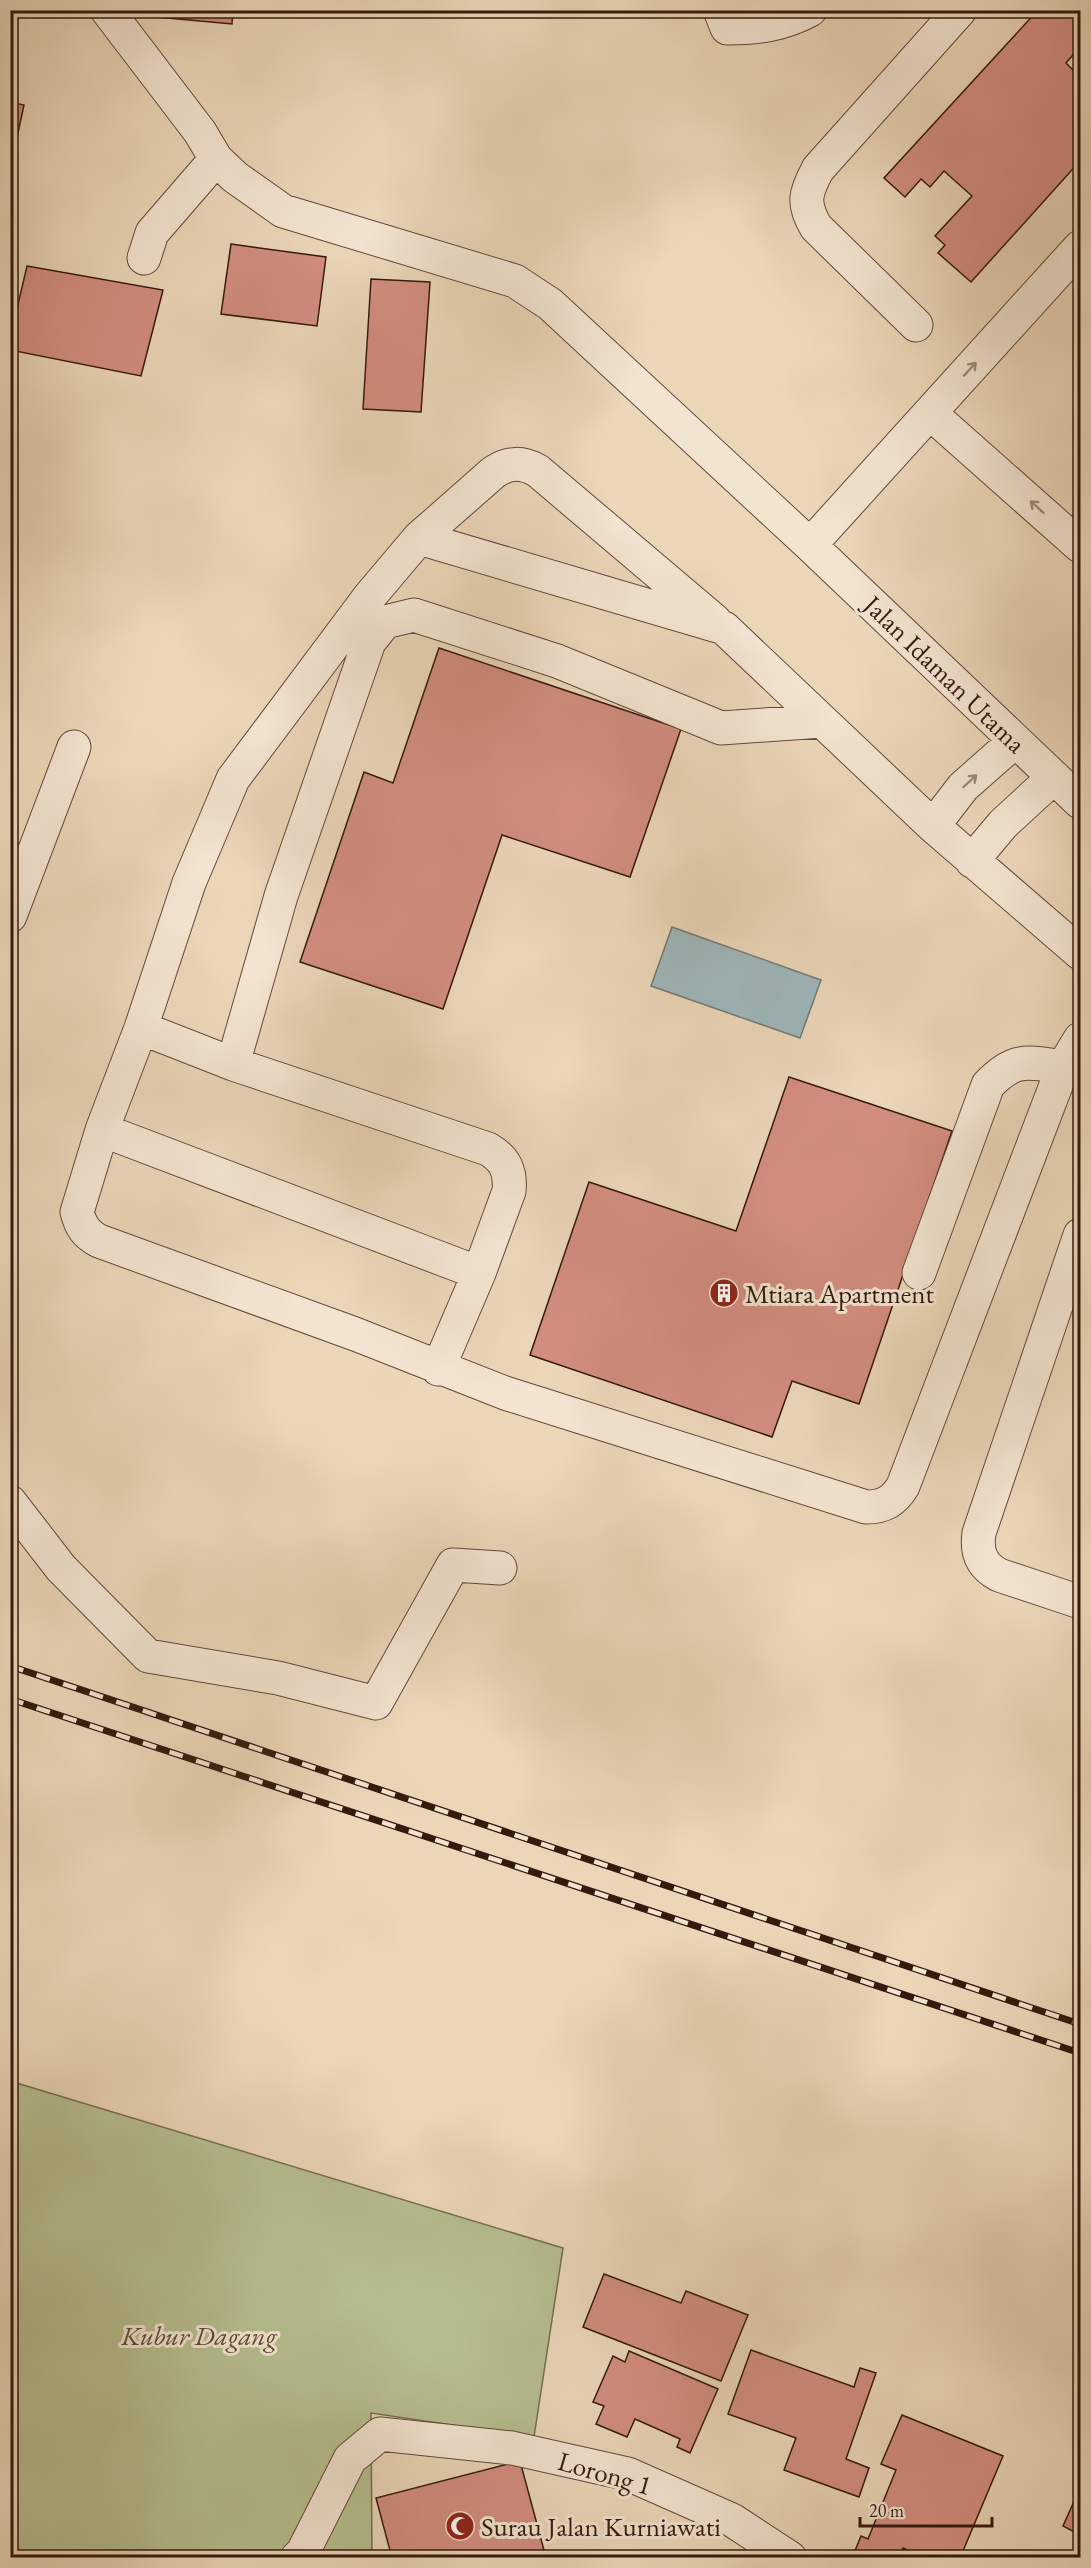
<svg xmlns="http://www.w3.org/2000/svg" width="1091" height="2568" font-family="'EB Garamond',serif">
<rect width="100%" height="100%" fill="#ebd6b8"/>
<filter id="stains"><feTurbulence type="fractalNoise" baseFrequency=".00333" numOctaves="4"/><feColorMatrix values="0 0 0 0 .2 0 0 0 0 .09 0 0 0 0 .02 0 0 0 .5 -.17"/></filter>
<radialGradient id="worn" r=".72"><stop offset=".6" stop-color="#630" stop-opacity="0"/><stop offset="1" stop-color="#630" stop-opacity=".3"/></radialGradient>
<!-- green -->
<path fill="#b6be8f" stroke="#756c4e" stroke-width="1.5" d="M10 2081 563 2248 534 2437 371 2413 372 2557H11Z"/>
<!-- water -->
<path fill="#9db6ba" stroke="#737775" stroke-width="1.5" d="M672 927 821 980 800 1038 651 986Z"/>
<!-- building -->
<path fill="#d28d7f" stroke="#34190d" stroke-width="1.5" d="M146 10H233L232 24 146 16Z
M1038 10H1074L1080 17V47L1066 63 1080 77V161L971 282 938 253 945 245 935 236 972 196 944 171 930 187 921 179 905 197 884 178Z
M10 102 24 105 10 170Z
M231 244 326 257 317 326 221 314Z
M27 266 163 290 141 376 10 350V338Z
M371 279 430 282 421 412 363 409Z
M439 648 681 729 630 877 502 835 443 1009 300 962 364 772 393 783Z
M789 1077 952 1131 859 1404 792 1381 772 1437 530 1355 589 1182 736 1231Z
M604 2274 681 2303 686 2291 748 2315 721 2381 583 2327Z
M751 2350 854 2387 860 2368 876 2373 846 2459 869 2468 859 2497 784 2470 796 2438 728 2414Z
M629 2351 718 2389 690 2453 677 2447 680 2439 635 2419 627 2437 596 2424 604 2406 593 2402 613 2356 625 2362Z
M902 2415 1003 2456 960 2558H926L903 2548 899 2558H852L861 2536 868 2539 896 2470 881 2464Z
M520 2461 545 2554 532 2558H392L376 2498Z
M1080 2488V2535L1063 2526Z"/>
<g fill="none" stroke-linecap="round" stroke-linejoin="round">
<!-- minor casing -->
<g stroke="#624838" stroke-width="35">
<path id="minor" d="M107 10 200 132 216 159 235 177 283 211 515 281 550 304 810 545 1080 802
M720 10 727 28C758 28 782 25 810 10
M144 258 152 233 216 159
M916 325 816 227C802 203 805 193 818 169L960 10
M930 413 1080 546
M419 538 494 472C510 462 522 462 538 471L715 621
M810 545 1080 247
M933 826 963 787 1015 741
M972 861 1003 824 1054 777
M10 916 74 747
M1080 953 933 826 724 628 419 538 370 596 233 779 189 883 141 1028 102 1130 77 1212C81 1227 86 1234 99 1241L355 1334 505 1393 866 1507C884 1507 894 1501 903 1486L1063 1067 1080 1039
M141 1028 233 1064 488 1149C505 1159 511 1171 509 1191L479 1273 438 1369
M233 1064 281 896 369 642 385 622 414 615 557 661 721 728 822 721
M102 1130 479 1273
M1080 1235 979 1533C976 1553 982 1566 999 1575L1080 1602
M919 1273 988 1085C1015 1057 1027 1062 1063 1067
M10 1502 61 1568 148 1656 278 1678 376 1703 453 1565 500 1568
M297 2558 303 2552 350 2459 380 2434 512 2448 628 2474 732 2520 790 2558"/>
</g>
<!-- minor -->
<use href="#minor" stroke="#f2e4d1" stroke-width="33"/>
<!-- rail casing -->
<g stroke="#34190d" stroke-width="7">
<path id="rail" d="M10 1666 1080 2024
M10 1699 1080 2053"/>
</g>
<!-- rail -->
<use href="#rail" stroke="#f2e4d1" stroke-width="4.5" stroke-dasharray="14" stroke-linecap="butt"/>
</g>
<!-- one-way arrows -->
<defs><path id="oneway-shaft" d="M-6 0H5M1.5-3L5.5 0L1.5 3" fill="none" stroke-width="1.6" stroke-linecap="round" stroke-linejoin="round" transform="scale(1.5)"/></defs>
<g stroke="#9c8979">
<use href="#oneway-shaft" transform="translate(970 369) rotate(-48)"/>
<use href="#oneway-shaft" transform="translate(1037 507) rotate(-138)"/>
<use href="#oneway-shaft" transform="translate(970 781) rotate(-42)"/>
</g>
<!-- icons -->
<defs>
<g id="building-disc" transform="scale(1.5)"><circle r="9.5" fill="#8f2418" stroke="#f2e4d1"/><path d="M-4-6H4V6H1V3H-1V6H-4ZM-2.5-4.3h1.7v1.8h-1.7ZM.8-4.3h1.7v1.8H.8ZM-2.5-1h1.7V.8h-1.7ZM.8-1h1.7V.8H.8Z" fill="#fff"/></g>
<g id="mosque-disc" transform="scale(1.5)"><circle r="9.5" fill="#8f2418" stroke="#f2e4d1"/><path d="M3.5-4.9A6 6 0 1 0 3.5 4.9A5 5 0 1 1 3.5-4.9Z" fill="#fff"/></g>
</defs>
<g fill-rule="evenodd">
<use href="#building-disc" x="724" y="1293"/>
<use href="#mosque-disc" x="460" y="2526"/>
</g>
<g text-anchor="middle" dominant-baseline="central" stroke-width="6" stroke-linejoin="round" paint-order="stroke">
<!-- street labels -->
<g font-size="27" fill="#34190d" stroke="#f2e4d1">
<text transform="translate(945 674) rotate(44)">Jalan Idaman Utama</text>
<text transform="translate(605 2473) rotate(16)">Lorong 1</text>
</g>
<!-- poi labels -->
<g font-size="27" fill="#34190d" stroke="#f2e4d1" text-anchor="start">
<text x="745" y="1293">Mtiara Apartment</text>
<text x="481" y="2526">Surau Jalan Kurniawati</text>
</g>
<!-- park labels -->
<g font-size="27" font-style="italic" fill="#5b4b34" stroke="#f2e4d1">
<text x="199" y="2335">Kubur Dagang</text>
</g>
</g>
<!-- margin -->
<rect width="1091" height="2568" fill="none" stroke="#ebd6b8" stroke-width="36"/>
<rect x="12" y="12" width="1067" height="2544" fill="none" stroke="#34190d" stroke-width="3"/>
<rect x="18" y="18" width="1055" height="2532" fill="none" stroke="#34190d" stroke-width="1.5"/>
<!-- scale -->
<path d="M860 2517v9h132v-9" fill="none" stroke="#34190d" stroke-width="3"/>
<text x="869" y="2517" font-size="18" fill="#34190d" stroke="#f2e4d1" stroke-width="4.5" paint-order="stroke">20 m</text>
<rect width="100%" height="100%" filter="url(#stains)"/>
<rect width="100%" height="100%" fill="url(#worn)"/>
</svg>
